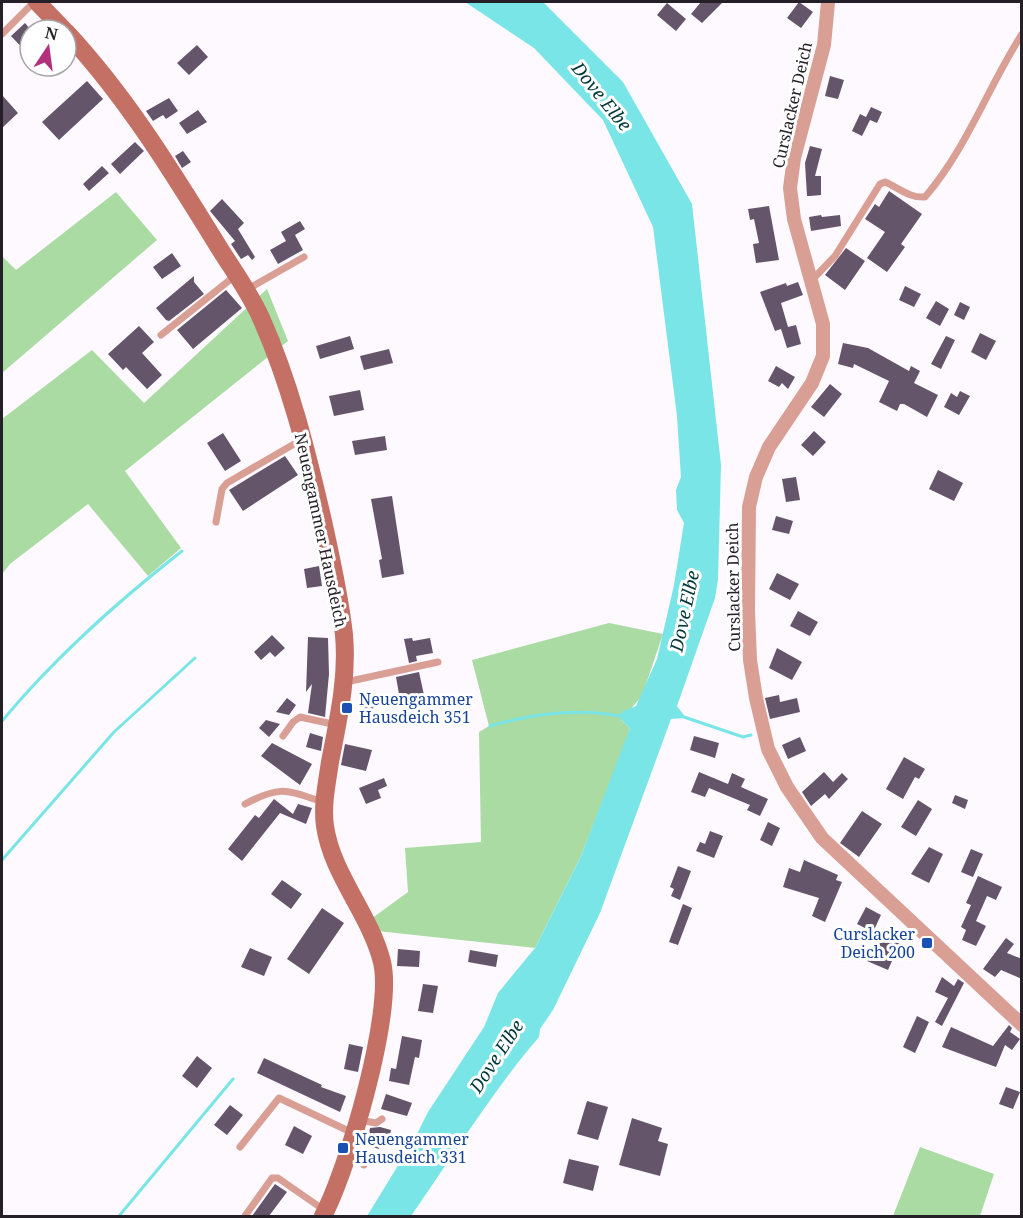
<svg xmlns="http://www.w3.org/2000/svg" width="1023" height="1218" font-family="'Noto Serif',serif">
<rect width="100%" height="100%" fill="#fdf9fe"/>
<!-- green -->
<path fill="#aadba3" d="M116 192 157 240 2 373V256L16 270Z
M267 289 288 341 125 471 181 548 148 576 88 504 10 564 2 574V419L92 350 144 403Z
M609 623 663 634 642 696 621 720 630 728 625 744 581 856 535 948 377 931 371 919 408 892 405 848 481 842 479 732 489 726 472 660Z
M920 1147 994 1174 980 1216H893Z"/>
<!-- water -->
<path fill="#79e5e7" d="M465 2H543L623 82 692 204 721 465 718 580 715 598 677 706 686 718 671 719 600 913 553 1010 540 1029 539 1037C491 1093 453 1156 411 1216H367L415 1138 428 1112 484 1027 498 993 535 948 581 856 630 728 621 720V712L636 706 657 659 674 585 684 523 677 510 676 490 681 477 677 416 653 227 603 120 534 48Z"/>
<g fill="none" stroke-linecap="round" stroke-linejoin="round">
<!-- stream -->
<path stroke="#79e5e7" stroke-width="3" d="M684 717 743 737 751 735
M2 721C55 657 116 603 182 551
M490 726C531 714 581 707 624 717
M2 860 114 732 195 658
M119 1216 233 1079"/>
</g>
<!-- building -->
<path fill="#64556a" d="M701 2H723L702 23 691 14Z
M799 2 813 12 801 28 787 18Z
M667 3 686 19 676 31 657 15Z
M25 23 30 29V56L11 36Z
M197 45 208 57 189 75 177 63Z
M830 76 844 80 838 99 825 96Z
M87 81 103 99 59 140 42 122Z
M2 95 18 113 2 128Z
M169 98 178 111 166 119 163 115 153 121 146 111Z
M871 107 882 112 877 123 870 120 862 136 852 131 860 114 866 117Z
M198 110 207 122 187 134 179 123Z
M135 142 144 151 120 174 111 164Z
M810 146 822 149 815 176H821V195L810 196H807L805 163Z
M183 151 191 162 182 168 175 156Z
M102 166 109 173 89 191 83 184Z
M889 191 922 214 901 244 905 247 887 272 867 258 885 232 865 219 875 204 879 207Z
M222 199 244 223 238 229 255 257 252 260 248 255 241 259 231 244 235 241 210 211Z
M769 206 779 260 756 263 753 244 759 243 754 219 750 220 748 209Z
M821 215 822 217 840 215 841 226 811 231 809 217Z
M300 221 305 229 295 235 303 250 278 264 270 250 286 241 281 232Z
M846 248 865 261 845 290 825 275Z
M172 253 181 266 162 279 153 267Z
M194 276V282L204 294 169 321 166 320 156 308Z
M798 282 803 295 781 303 788 327 796 325 801 344 787 348 781 329 775 331 760 292 786 283 787 286Z
M905 286 921 294 914 307 899 300Z
M226 290 242 308 193 349 177 330Z
M936 301 949 309 940 326 926 318Z
M960 302 970 307 964 320 954 315Z
M139 326 154 342 142 353 162 375 147 389 126 367 123 370 108 354Z
M980 333 996 341 986 360 971 352Z
M350 336 354 349 320 359 316 346Z
M946 336 955 340 941 369 931 364Z
M843 343 868 348 909 371 911 366 920 371 914 383 938 395 927 417 904 404H900L897 411 879 402 889 381 854 364 853 368 838 364Z
M389 349 393 363 364 370 360 356Z
M776 366 795 377 788 389 782 383 779 387 768 381Z
M830 384 842 394 824 417 811 407Z
M360 390 364 410 334 416 329 396Z
M960 391 970 396 959 415 944 407 951 393 957 397Z
M814 431 826 442 813 456 801 445Z
M223 433 241 461 225 471 207 443Z
M385 436 387 450 355 455 352 441Z
M285 456 298 475 243 511 229 490Z
M938 470 963 483 954 501 929 489Z
M796 477 800 500 786 502 782 479Z
M392 496 404 574 382 578 379 560 382 559 371 499Z
M776 516 793 521 789 534 772 530Z
M319 566 322 586 307 588 304 569Z
M777 573 799 584 790 600 769 589Z
M798 611 818 622 810 636 790 626Z
M272 635 285 648 275 657 270 652 261 660 254 652Z
M308 637 328 638 329 674 325 717 308 713 312 684 306 692Z
M412 638 413 641 430 638 433 653 416 656 417 661 409 663 404 639Z
M777 648 802 662 792 680 769 668Z
M419 672 424 695 400 700 396 677Z
M779 695 780 702 797 698 800 712 770 719 765 698Z
M363 697 375 699 372 715 360 713Z
M287 698 296 705 289 715 276 712Z
M266 720 280 724 269 737 259 728Z
M310 733 323 737 321 751 306 747Z
M694 736 719 743 715 758 690 750Z
M800 737 806 751 788 759 782 745Z
M272 743 312 764 300 785 261 756Z
M345 744 372 750 366 771 341 765Z
M904 757 925 769 919 779 915 777 903 799 886 789Z
M699 772 728 784 732 773 745 779 741 787 768 799 760 816 747 810 750 805 709 788 705 797 691 792Z
M824 772 833 782 842 773 848 779 829 799 825 794 811 806 802 792Z
M384 778 387 786 378 790 381 798 366 804 359 788Z
M955 795 968 800 965 809 952 803Z
M274 799 293 814 298 804 312 808 306 824 280 813 242 861 228 849 255 815 259 818Z
M918 800 932 809 916 836 901 827Z
M862 811 882 824 859 857 840 843Z
M768 822 780 828 772 846 760 840Z
M710 831 723 836 714 858 696 851 700 842 705 844Z
M929 847 943 854 929 883 911 874Z
M971 849 983 854 973 877 961 872Z
M804 860 838 875 836 880 842 882 825 922 812 916 819 898 783 887 789 868 800 872Z
M678 866 691 871 680 900 671 896 674 889 670 887Z
M978 876 1002 887 996 900 987 896 976 921 986 926 976 946 962 940 966 930 961 927 971 905 966 903Z
M282 880 302 894 291 909 271 894Z
M683 904 692 908 678 945 669 942Z
M866 907 881 915 873 932 857 924Z
M322 908 344 923 309 974 287 959Z
M879 934 900 943 888 970 867 961Z
M1006 938 1014 944 1007 953 1022 959V979L1001 970 995 977 983 969Z
M250 948 272 957 264 976 241 967Z
M398 949 420 951 419 967 397 966Z
M470 950 498 955 496 967 468 962Z
M942 977 954 986 958 979 964 983 942 1026 935 1022 948 998 935 992Z
M423 984 438 986 433 1013 418 1011Z
M917 1016 929 1022 915 1053 903 1047Z
M1009 1025 1012 1028 1010 1032 1020 1039 1012 1050 1005 1045 996 1067 942 1047 951 1027 993 1046Z
M402 1036 422 1040 419 1058 415 1057 409 1085 389 1081 391 1068 396 1069Z
M349 1044 363 1047 358 1072 344 1069Z
M197 1056 212 1068 197 1088 182 1076Z
M264 1058 322 1085 321 1087 346 1096 340 1112 257 1073Z
M1006 1087 1020 1092 1013 1109 999 1104Z
M386 1094 412 1103 407 1116 381 1109Z
M587 1101 608 1107 598 1140 577 1134Z
M230 1105 243 1115 227 1135 214 1125Z
M632 1118 662 1128 658 1141 668 1144 660 1176 619 1165Z
M294 1126 312 1136 303 1154 285 1145Z
M380 1127 391 1130 389 1140 382 1138 379 1149 366 1145 370 1128Z
M569 1159 599 1166 593 1191 563 1183Z
M275 1184 287 1192 269 1216H252Z"/>
<g fill="none" stroke-linecap="round" stroke-linejoin="round">
<!-- lane -->
<path stroke="#d99f95" stroke-width="7" d="M2 34 34 2
M811 281 835 256 880 184 885 182C899 188 909 198 925 197 967 148 988 87 1022 34
M246 290 304 257
M161 335 236 275
M216 522 222 489 227 483 301 440
M346 682 438 662
M283 736 293 722 300 717 337 725
M245 804C281 785 286 790 323 802
M359 1120 376 1123 382 1119
M240 1147 279 1098 353 1133
M351 1149 365 1155 364 1165
M245 1216 272 1178H278L324 1210"/>
<!-- street -->
<path stroke="#d99f95" stroke-width="14" d="M828 2 824 45 794 158 790 188 794 219 823 324V356L812 383 769 447 756 477 749 507 748 610 750 660 756 698 768 749 787 787 822 838 1022 1025"/>
<!-- secondary -->
<path stroke="#c47064" stroke-width="18" d="M37 2 64 30
M66 32C124 94 170 168 215 241 230 266 249 291 261 318 290 383 307 452 323 521 331 558 340 597 344 635 348 678 338 720 330 762 327 783 322 805 325 826 332 875 370 914 382 962 394 1012 348 1169 323 1216"/>
</g>
<!-- markers -->
<g fill="#1a4fb4" stroke="#fff" stroke-width="2">
<rect x="341" y="702" width="12" height="12" rx="3"/>
<rect x="921" y="937" width="12" height="12" rx="3"/>
<rect x="337" y="1142" width="12" height="12" rx="3"/>
</g>
<g text-anchor="middle" dominant-baseline="central" stroke-width="6" stroke-linejoin="round" paint-order="stroke">
<!-- street labels -->
<g font-size="16" fill="#251f28" stroke="#fff">
<text transform="translate(792 105) rotate(-77)">Curslacker Deich</text>
<text transform="translate(321 530) rotate(78)">Neuengammer Hausdeich</text>
<text transform="translate(733 587) rotate(-91)">Curslacker Deich</text>
</g>
<!-- transit labels -->
<g font-size="16" fill="#164399" stroke="#fff" text-anchor="start">
<text x="359" y="699">Neuengammer<tspan x="359" dy="18">Hausdeich 351</tspan></text>
<text x="915" y="934" text-anchor="end">Curslacker<tspan x="915" dy="18">Deich 200</tspan></text>
<text x="355" y="1139">Neuengammer<tspan x="355" dy="18">Hausdeich 331</tspan></text>
</g>
<!-- water labels -->
<g font-size="18" font-style="italic" fill="#003739" stroke="#fff">
<text transform="translate(602 96) rotate(51)">Dove Elbe</text>
<text transform="translate(684 611) rotate(-78)">Dove Elbe</text>
<text transform="translate(496 1056) rotate(-57)">Dove Elbe</text>
</g>
</g>
<!-- border -->
<rect width="1023" height="1218" fill="none" stroke="#251f28" stroke-width="6"/>
<!-- north arrow -->
<g transform="translate(48 48) rotate(13)"><circle r="28" fill="#ffffff" stroke="#a8a5a9" stroke-width="1.5"/>
<path d="M0-4.5L10 22L0 15L-10 22Z" fill="#b1317d"/>
<text y="-9" font-size="16" font-weight="bold" text-anchor="middle" fill="#251f28">N</text>
</g>
</svg>
